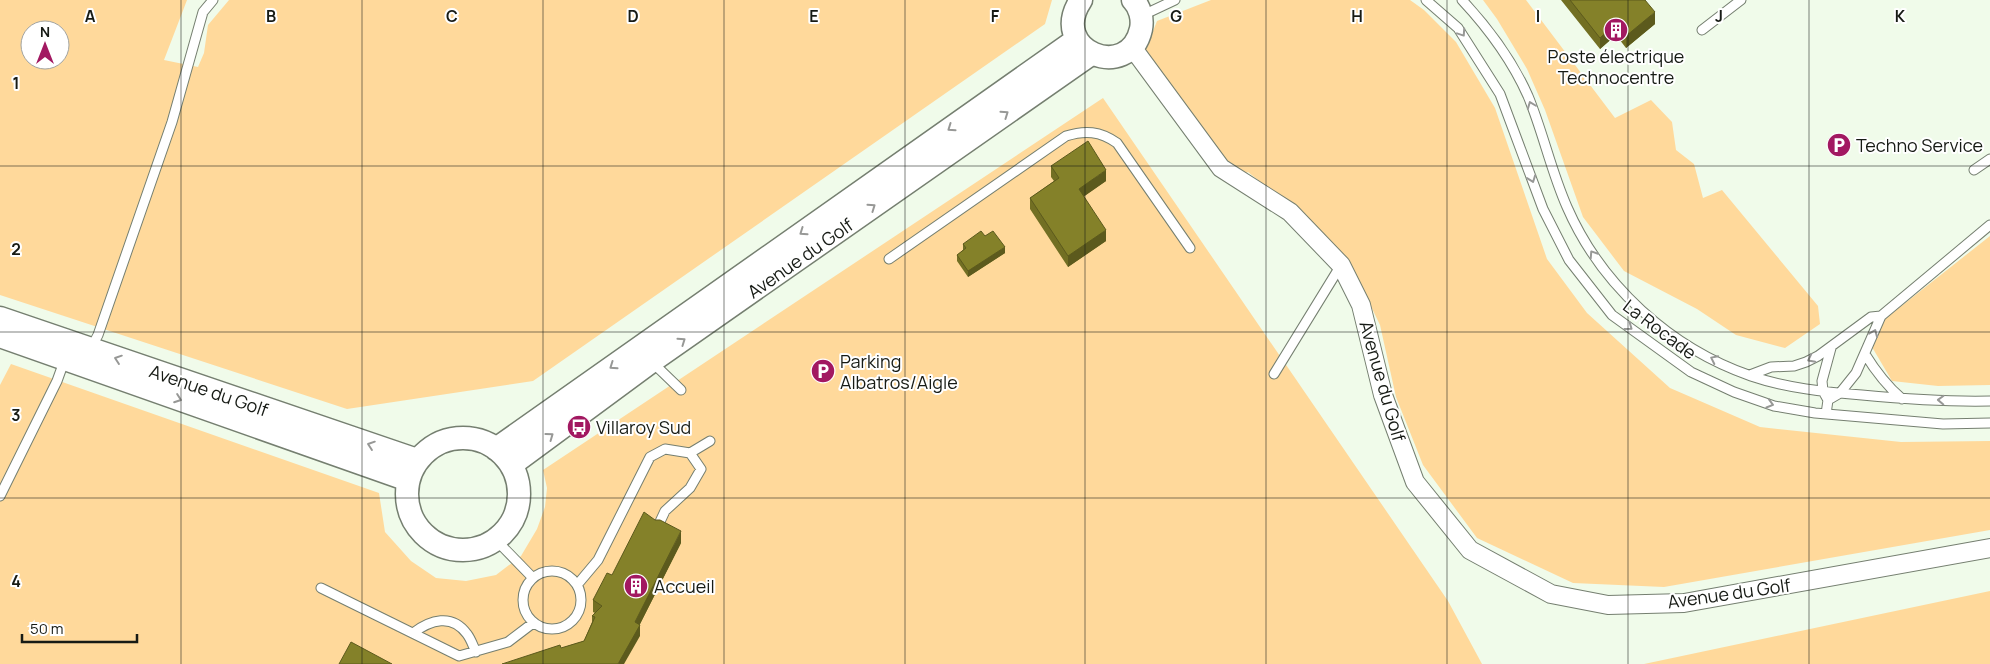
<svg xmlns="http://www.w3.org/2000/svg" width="1990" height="664" font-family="Manrope,sans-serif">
<rect width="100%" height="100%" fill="#f0fbea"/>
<!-- green -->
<path fill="#ffd99b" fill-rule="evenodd" d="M0 0H187L164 60 198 67 204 53 208 25 229 0H1052L1045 24 533 381 347 409 0 295ZM30 30H60V60H30Z
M1211 0H1410L1424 10 1456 42 1495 108 1547 259 1587 313 1670 388 1760 427 1901 442 1990 441V530L1664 587 1573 583 1477 538 1423 465 1396 397 1380 325 1352 267 1308 220 1248 172 1245 174 1212 149 1144 54 1157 21Z
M1483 0H1526L1615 118 1651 100 1672 122 1676 150 1694 164 1703 198 1722 190 1818 306 1820 324 1785 348 1736 335 1697 309 1624 271 1583 217 1545 110 1527 69 1497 19Z
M1103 98 1448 601 1482 664H0V385L11 364 379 493 385 532 411 561 436 578 466 581 496 575 521 556 537 529 545 507 547 488 543 470Z
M1990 236V385L1938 386 1892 381 1872 347 1885 319Z
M1990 591V664H1644Z"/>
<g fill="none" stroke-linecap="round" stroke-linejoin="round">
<!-- service casing -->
<g stroke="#757f70" stroke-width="11">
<path id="service" d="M1426 0 1458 28 1500 94 1543 209 1569 260 1612 315 1691 372 1734 392 1774 406 1815 413 1943 424 1990 423
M1462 0C1489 29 1512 60 1528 96 1543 132 1551 171 1567 207 1601 285 1670 348 1751 376 1786 388 1825 392 1862 395 1905 399 1947 402 1990 401
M1141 16 1175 0
M1702 30 1741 0
M1974 170 1990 159
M889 259 1066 136C1085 130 1100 131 1117 143L1190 248
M91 348 98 335 172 122 203 12 213 0
M1865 354C1876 372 1886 385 1902 399
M652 362 681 390
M1274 374 1341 265
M1750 375 1771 367 1794 366 1806 362 1818 356 1871 317 1881 316
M1828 400 1840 393 1856 373 1881 316 1990 225
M1826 414 1828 400 1823 391 1822 381 1831 348
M690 453 710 441
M0 496 57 381 65 359
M497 541 532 577
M523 600a29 29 0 1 1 58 0a29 29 0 1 1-58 0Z
M577 585 598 560 650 457 665 449 690 453 701 469 690 488 665 511 658 526
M321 588 459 656 508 642 533 623
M413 633C430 620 452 613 467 634 471 639 473 646 476 652"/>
</g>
<!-- minor casing -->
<g stroke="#757f70" stroke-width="20">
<path id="minor" d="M1132 47 1221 168 1290 212 1341 265 1361 305 1383 395 1415 482 1470 550 1551 594 1608 605 1684 603 1990 548"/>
</g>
<!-- tertiary casing -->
<g stroke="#757f70" stroke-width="25">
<path id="tertiary" d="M1081 0C1047 51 1129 83 1141 29 1143 19 1140 7 1133 0
M0 318 417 460
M0 336 408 480
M407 494a56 56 0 1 1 112 0a56 56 0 1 1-112 0Z
M496 449 1076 40
M511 465 652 361 1091 54"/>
</g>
<!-- service -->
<use href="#service" stroke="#fff" stroke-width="9"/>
<!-- minor -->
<use href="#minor" stroke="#fff" stroke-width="18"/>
<!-- tertiary -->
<use href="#tertiary" stroke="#fff" stroke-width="22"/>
</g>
<!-- wall -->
<path fill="#726f23" d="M1561 0H1645L1655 24 1626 48 1616 35 1600 49Z
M1051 166 1106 181 1084 196 1106 241 1068 267 1030 209V198L1054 181 1051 177Z
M985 236 1005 253 968 277 957 261V255L963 250V244Z
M681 543 640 624V636L561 648 584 641 592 622V616L595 613 593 612V600L612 575Z"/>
<!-- shaded-wall -->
<path fill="#5c5a1d" d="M1655 12V24L1626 48V36Z
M1616 23V35L1600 49V38Z
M1106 170V181L1079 200V189Z
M1106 230V241L1068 267V256Z
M1005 247V253L968 277V271Z
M681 531V543L638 628 640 625V636L624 664H618L635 622Z"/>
<!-- building -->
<path fill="#848129" stroke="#5c5a1d" d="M1570 0H1645L1655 12 1626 36 1616 23 1600 38Z
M1088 141 1106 170 1079 189 1106 230 1068 256 1030 198 1059 178 1051 166Z
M981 231 985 236 993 231 1005 247 968 271 957 255 966 248 963 244Z
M644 512 655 520H660L681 531 635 622 640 625 618 664H502L560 645 561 648 584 641 595 617 592 616 602 606 593 600 607 573 612 575Z
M351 642 392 664H339Z"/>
<!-- one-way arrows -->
<defs><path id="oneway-chevron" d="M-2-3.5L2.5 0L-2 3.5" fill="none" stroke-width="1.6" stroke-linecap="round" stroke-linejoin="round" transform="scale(1.25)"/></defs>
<g stroke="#979896">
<use href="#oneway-chevron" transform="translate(1462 33) rotate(56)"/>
<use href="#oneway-chevron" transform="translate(1531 105) rotate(-111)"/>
<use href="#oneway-chevron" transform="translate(1005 114) rotate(-35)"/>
<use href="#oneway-chevron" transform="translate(951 128) rotate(145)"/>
<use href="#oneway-chevron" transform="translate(1532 179) rotate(70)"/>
<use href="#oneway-chevron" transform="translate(872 207) rotate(-35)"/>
<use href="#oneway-chevron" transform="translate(803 232) rotate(145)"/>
<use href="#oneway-chevron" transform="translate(1593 254) rotate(-123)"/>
<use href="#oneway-chevron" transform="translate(1629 327) rotate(36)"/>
<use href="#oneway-chevron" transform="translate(1874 333) rotate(-67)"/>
<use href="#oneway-chevron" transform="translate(682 341) rotate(-35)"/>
<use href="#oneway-chevron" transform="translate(118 359) rotate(-161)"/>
<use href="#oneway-chevron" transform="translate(1714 359) rotate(-154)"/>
<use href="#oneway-chevron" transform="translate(1811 359) rotate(153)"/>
<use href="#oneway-chevron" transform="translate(613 366) rotate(145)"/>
<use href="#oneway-chevron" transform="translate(178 399) rotate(20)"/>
<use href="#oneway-chevron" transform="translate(1941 400) rotate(-178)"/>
<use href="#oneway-chevron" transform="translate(1770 404) rotate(16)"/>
<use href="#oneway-chevron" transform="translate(550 436) rotate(-36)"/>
<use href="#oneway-chevron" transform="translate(371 445) rotate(-161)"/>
</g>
<!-- grid -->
<path fill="none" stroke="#171b15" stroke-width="1" stroke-opacity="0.55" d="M181 0V664M362 0V664M543 0V664M724 0V664M905 0V664M1085 0V664M1266 0V664M1447 0V664M1628 0V664M1809 0V664M0 166H1990M0 332H1990M0 498H1990"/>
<!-- icons -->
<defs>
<g id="building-disc" transform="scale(1.25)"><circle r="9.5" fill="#a21861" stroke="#fff"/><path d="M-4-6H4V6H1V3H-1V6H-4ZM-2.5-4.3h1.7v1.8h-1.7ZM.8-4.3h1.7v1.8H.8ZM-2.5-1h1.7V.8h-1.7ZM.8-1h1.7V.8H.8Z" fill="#fff"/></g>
<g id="parking-disc" transform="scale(1.25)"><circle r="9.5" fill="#a21861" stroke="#fff"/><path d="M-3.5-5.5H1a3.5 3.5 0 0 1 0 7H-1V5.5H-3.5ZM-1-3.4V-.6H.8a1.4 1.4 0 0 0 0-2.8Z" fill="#fff"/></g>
<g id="bus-disc" transform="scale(1.25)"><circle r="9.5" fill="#a21861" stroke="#fff"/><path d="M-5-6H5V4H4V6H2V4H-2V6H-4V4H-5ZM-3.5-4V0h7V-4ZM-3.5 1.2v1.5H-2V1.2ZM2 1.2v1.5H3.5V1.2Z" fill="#fff"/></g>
</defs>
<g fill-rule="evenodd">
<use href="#building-disc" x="1616" y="30"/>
<use href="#parking-disc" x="1839" y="145"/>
<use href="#parking-disc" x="823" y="371"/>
<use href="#bus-disc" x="579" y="427"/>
<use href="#building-disc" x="636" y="586"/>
</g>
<g text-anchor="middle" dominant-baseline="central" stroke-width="4" stroke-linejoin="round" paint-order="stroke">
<!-- poi labels -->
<g font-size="18" fill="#171b15" stroke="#fff" text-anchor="start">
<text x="1616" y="56" text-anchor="middle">Poste électrique<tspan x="1616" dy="21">Technocentre</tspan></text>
<text x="1856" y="145">Techno Service</text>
<text x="840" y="361">Parking<tspan x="840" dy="21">Albatros/Aigle</tspan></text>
<text x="596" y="427">Villaroy Sud</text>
<text x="654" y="586">Accueil</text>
</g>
<!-- street labels -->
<g font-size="18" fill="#171b15" stroke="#fff">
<text transform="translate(800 258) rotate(-35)">Avenue du Golf</text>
<text transform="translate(1660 329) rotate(37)">La Rocade</text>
<text transform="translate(1383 381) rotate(74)">Avenue du Golf</text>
<text transform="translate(209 390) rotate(19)">Avenue du Golf</text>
<text transform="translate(1729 593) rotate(-8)">Avenue du Golf</text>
</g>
</g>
<g font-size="16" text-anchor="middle" font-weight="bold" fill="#171b15" stroke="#fff" stroke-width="4" stroke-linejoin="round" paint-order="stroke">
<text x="90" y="22">A</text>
<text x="271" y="22">B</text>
<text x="452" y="22">C</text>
<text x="633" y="22">D</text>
<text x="814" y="22">E</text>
<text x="995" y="22">F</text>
<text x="1176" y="22">G</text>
<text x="1357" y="22">H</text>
<text x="1538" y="22">I</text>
<text x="1719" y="22">J</text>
<text x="1900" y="22">K</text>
<text x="16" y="89">1</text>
<text x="16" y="255">2</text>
<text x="16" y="421">3</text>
<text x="16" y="587">4</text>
</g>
<!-- north arrow -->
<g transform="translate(45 45)"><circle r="24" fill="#ffffff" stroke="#a2a4a1"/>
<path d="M0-4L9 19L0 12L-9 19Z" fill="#a21861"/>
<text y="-8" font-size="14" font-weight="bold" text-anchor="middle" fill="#171b15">N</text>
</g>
<!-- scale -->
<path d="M22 634v8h115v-8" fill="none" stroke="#171b15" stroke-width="2.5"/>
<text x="30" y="634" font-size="15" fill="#171b15" stroke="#ffffff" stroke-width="4" paint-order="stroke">50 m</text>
</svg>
